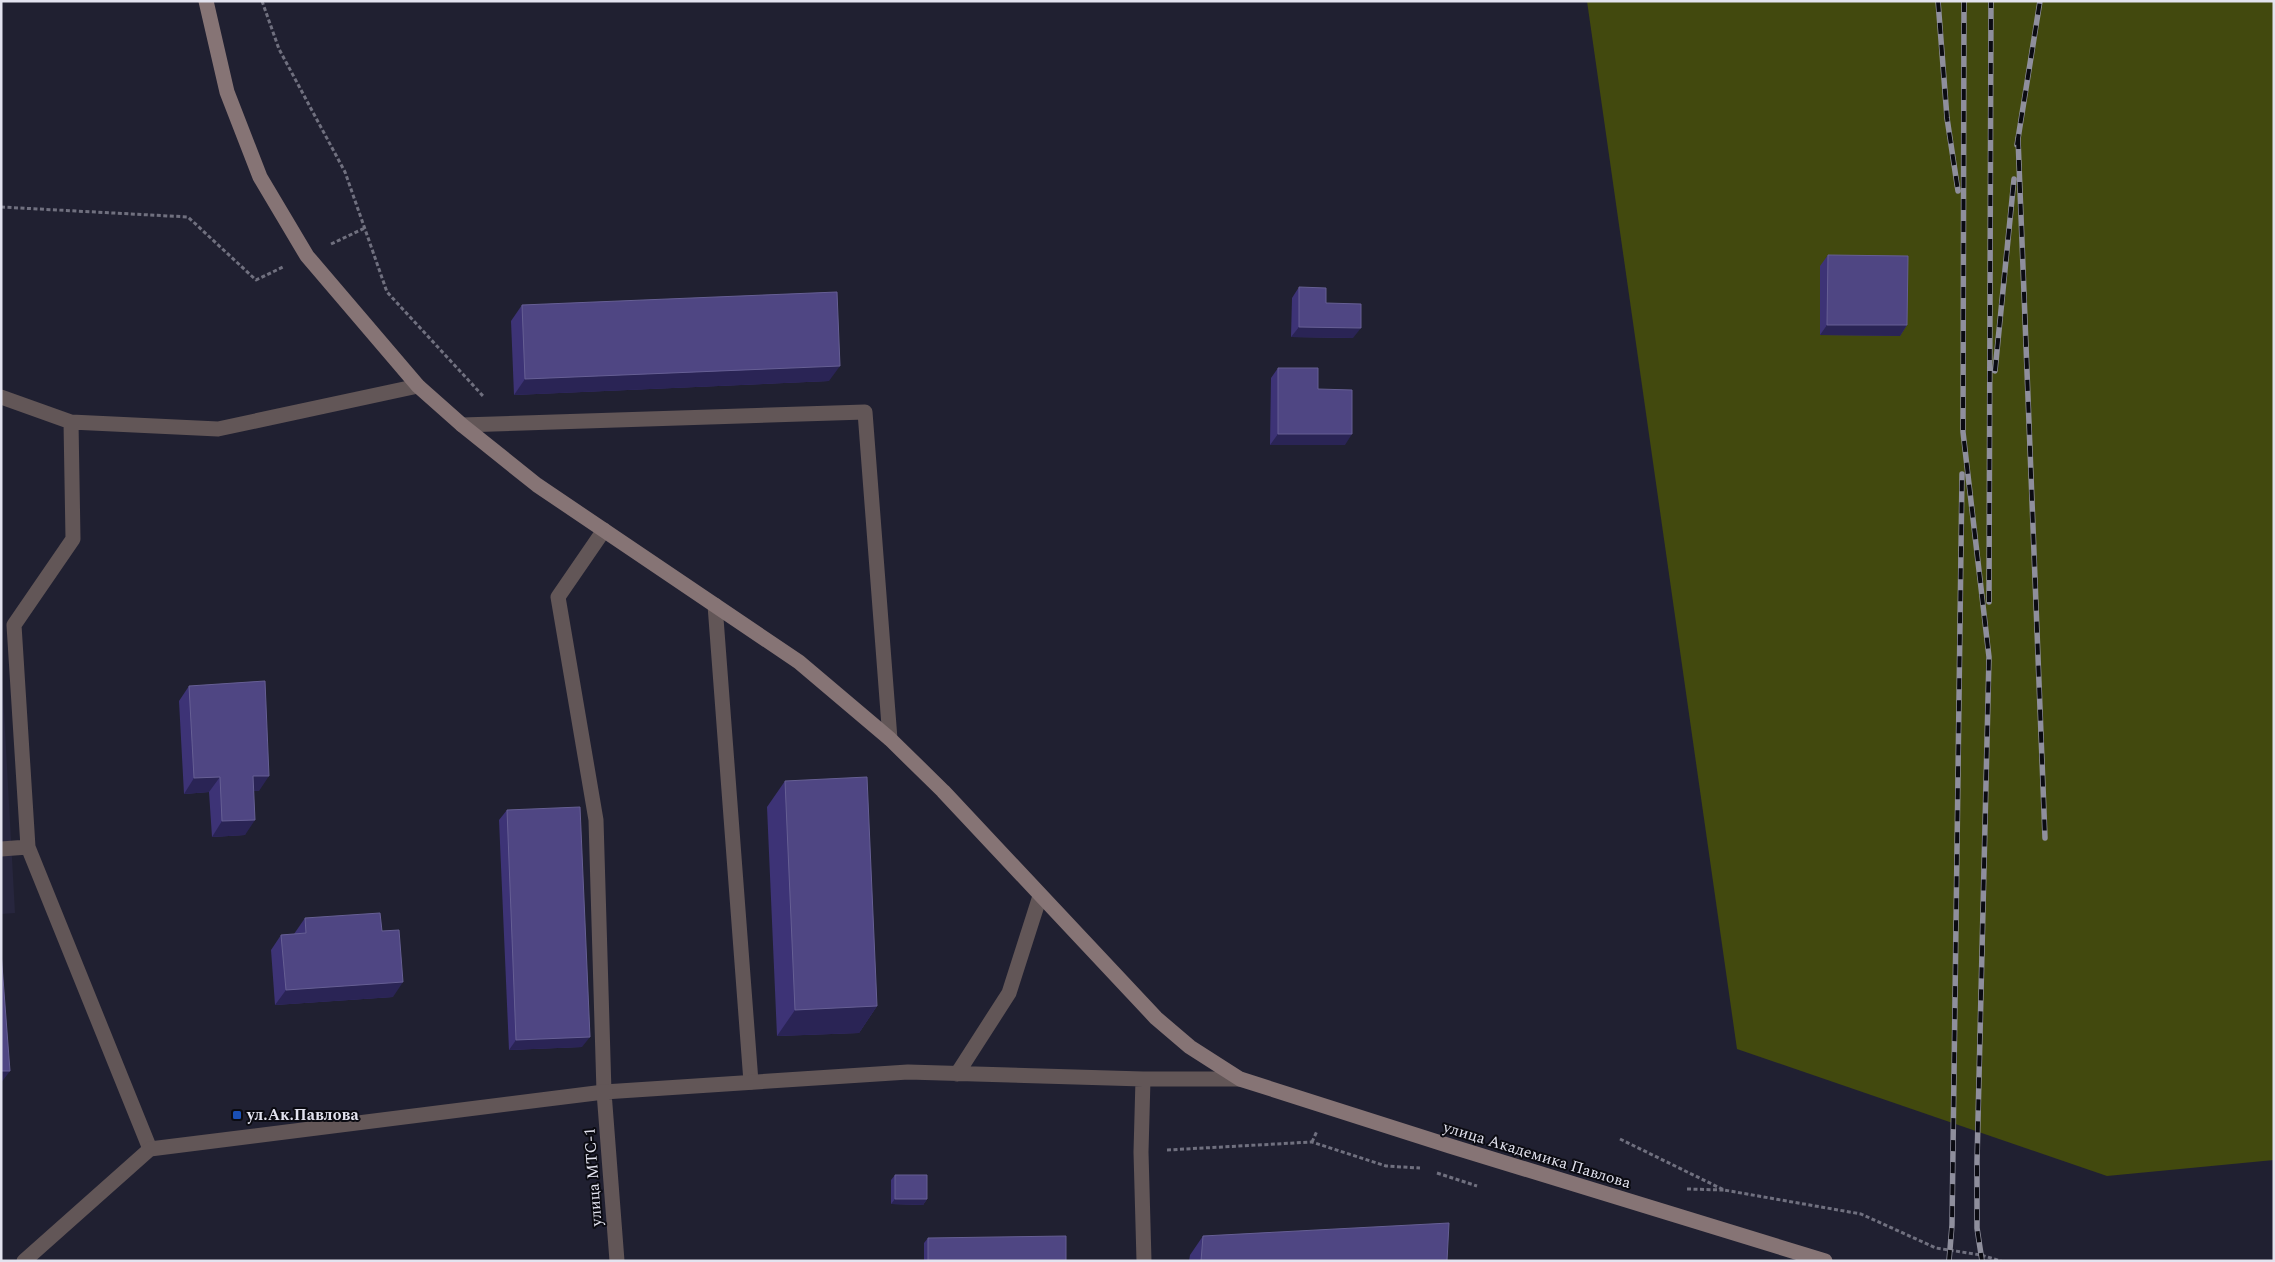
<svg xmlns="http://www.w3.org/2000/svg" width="2275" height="1262" font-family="Spectral,serif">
<rect width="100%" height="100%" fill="#202031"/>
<!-- built -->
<path fill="#27263e" d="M1 658 15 913 1 914Z"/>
<!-- green -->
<path fill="#42490e" d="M1587 1H2274V1160L2107 1176 1737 1049Z"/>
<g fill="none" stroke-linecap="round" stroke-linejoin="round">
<!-- path -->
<path stroke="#70707f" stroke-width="3" stroke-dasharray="4 2.5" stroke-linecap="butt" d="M262 1 279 49 345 172 387 292 483 396
M1 207 188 217 256 280 283 267
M331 244 365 228
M1620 1139 1724 1190 1861 1214 1936 1248 1981 1255 2001 1261
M1312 1142 1317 1131
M1167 1150 1312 1142 1386 1166 1420 1168
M1437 1173 1477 1186
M1687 1189 1724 1190"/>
<!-- lane -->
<path stroke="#625657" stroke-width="15" d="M1 397 71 422 218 429 418 386
M71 422 73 539 14 625 28 847 150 1149
M462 425 865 412 890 739
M604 530 558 597 596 820 604 1092
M715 605 751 1082
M1 849 28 847"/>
<!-- street -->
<path stroke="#625657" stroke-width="15" d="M957 1074 1009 993 1040 896
M1143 1079 1141 1152 1144 1261
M604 1092 617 1261
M24 1261 150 1149 604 1092 908 1072 1143 1079H1240"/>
<!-- secondary -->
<path stroke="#867475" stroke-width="15" d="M206 1 227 92 260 177 307 256 418 386 462 425 537 485 799 662 890 739 943 791 1156 1018 1190 1047 1240 1079 1450 1146 1825 1261"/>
<!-- rail casing -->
<g stroke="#8f8f9d" stroke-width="5.5">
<path id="rail" d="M1938 1 1947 118 1958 191
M1964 1 1963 432 1989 657 1977 1162V1228L1982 1261
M2018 138 2045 838
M2017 145 2040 1
M1995 371 2014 179
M1989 602 1991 1
M1949 1261 1952 1225 1962 474"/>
</g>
<!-- rail -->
<use href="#rail" stroke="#0b0b12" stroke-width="4" stroke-dasharray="11" stroke-linecap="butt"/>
</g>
<!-- wall -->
<path fill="#3d3376" d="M1828 255 1907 325 1900 336 1820 335V266Z
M1299 287 1326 303 1353 338 1291 337 1292 298Z
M522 305 829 381 514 395 511 321Z
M1278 368 1318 389 1345 445H1270L1271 378Z
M189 686 259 791H254L245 835 212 837 209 792 184 794 179 701Z
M785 781 877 1006 859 1033 777 1036 767 807Z
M507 810 582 1047 509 1050 499 820Z
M305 918 382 931 393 997 275 1005 271 950 281 935 294 934Z
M895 1175 927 1199 923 1205 891 1204V1180Z
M1203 1236 1447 1261H1189L1190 1255Z
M928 1238 1066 1261H924V1243Z"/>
<!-- shaded-wall -->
<path fill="#2a2455" d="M1827 325H1907L1900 336 1820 335Z
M1299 327 1361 328 1353 338 1291 337Z
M840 366 829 381 514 395 525 379Z
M1278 434H1352L1345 445H1270Z
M253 776H269L259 791H242Z
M220 777 209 792 184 794 194 778Z
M255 820 245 835 212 837 222 821Z
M403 982 393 997 275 1005 286 990Z
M877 1006 859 1033 777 1036 795 1010Z
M590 1037 582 1047 509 1050 516 1040Z
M1 1071H10L1 1083Z
M895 1199H927L923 1205 891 1204Z"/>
<!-- building -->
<path fill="#4f4683" stroke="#665f94" d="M1828 255 1908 256 1907 325H1827Z
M1299 287 1326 288V303L1361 304V328L1299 327Z
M837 292 840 366 525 379 522 305Z
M1278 368H1318V389L1352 390V434H1278Z
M265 681 269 776H253L255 820 222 821 220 777 194 778 189 686Z
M867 777 877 1006 795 1010 785 781Z
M580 807 590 1037 516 1040 507 810Z
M380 913 382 931 399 930 403 982 286 990 281 935 306 933 305 918Z
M1 952 10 1071H1Z
M895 1175H927V1199H895Z
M1449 1223 1447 1261H1201L1203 1236Z
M1066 1236V1261H928V1238Z"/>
<!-- markers -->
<rect fill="#1a4fb4" stroke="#0b0b12" stroke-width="2" x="232" y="1110" width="10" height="10" rx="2.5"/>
<g text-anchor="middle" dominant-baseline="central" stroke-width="4" stroke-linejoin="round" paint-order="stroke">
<!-- poi labels -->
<g font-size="16" font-weight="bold" fill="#e3e3ef" stroke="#0b0b12" text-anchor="start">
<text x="247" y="1115">ул.Ак.Павлова</text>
</g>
<!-- street labels -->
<g font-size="16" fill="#e3e3ef" stroke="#0b0b12">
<text transform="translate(1537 1155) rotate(17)">улица Академика Павлова</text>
<text transform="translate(593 1177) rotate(-94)">улица МТС-1</text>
</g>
</g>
<!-- border -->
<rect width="2275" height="1262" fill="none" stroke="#e3e3ef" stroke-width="5"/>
</svg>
